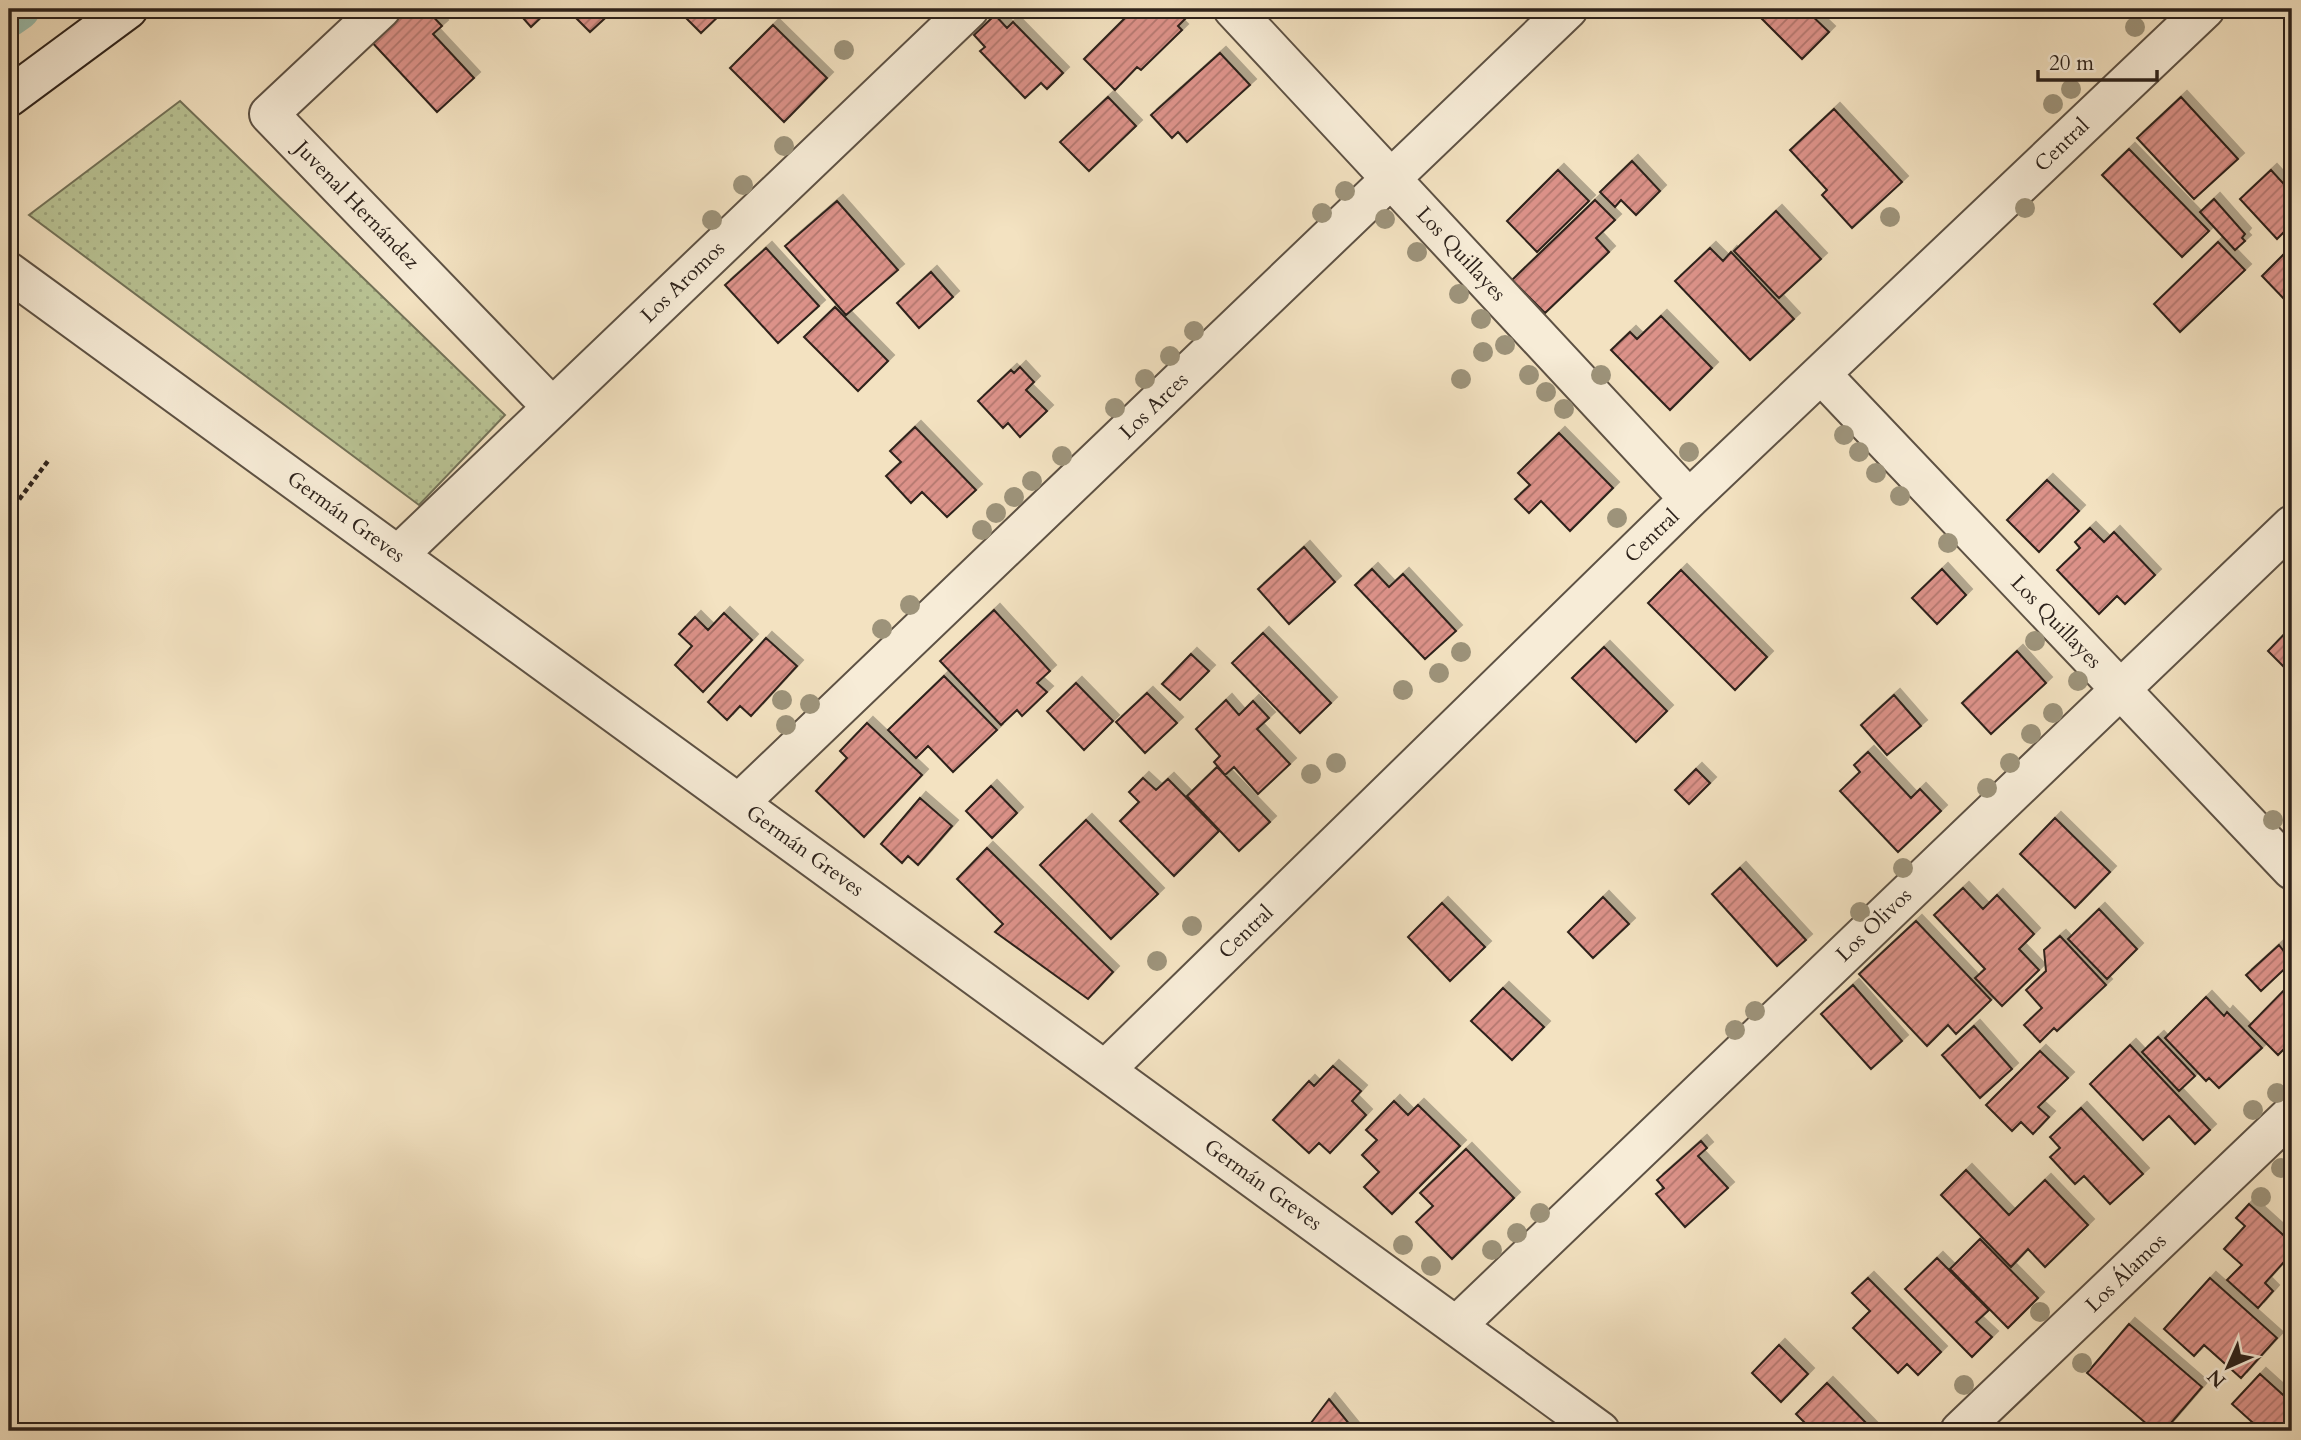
<svg xmlns="http://www.w3.org/2000/svg" width="2301" height="1440" font-family="Cardo,serif">
<defs>
<pattern id="grass-dots" width="8" height="8" patternUnits="userSpaceOnUse" patternTransform="scale(1.75)"><rect width="8" height="8" fill="#b9c394"/><path d="M2 2h.1M6 6h.1" fill="none" stroke="#9fa77f" stroke-width="1.8" stroke-linecap="round"/></pattern>
<pattern id="building-hatch" width="6" height="6" patternUnits="userSpaceOnUse" patternTransform="scale(1.75)"><rect width="6" height="6" fill="#dc9289"/><path d="M-1 1l2-2M0 6l6-6M5 7l2-2" fill="none" stroke="#b3776f"/></pattern>
<filter id="shadow"><feDropShadow dx="6" dy="-6" stdDeviation="0" flood-color="#0004"/></filter>
</defs>
<rect width="100%" height="100%" fill="#f3e2c1"/>
<filter id="stains"><feTurbulence type="fractalNoise" baseFrequency=".00286" numOctaves="4"/><feColorMatrix values="0 0 0 0 .2 0 0 0 0 .09 0 0 0 0 .02 0 0 0 .5 -.17"/></filter>
<radialGradient id="worn" r=".72"><stop offset=".6" stop-color="#630" stop-opacity="0"/><stop offset="1" stop-color="#630" stop-opacity=".3"/></radialGradient>
<!-- grass -->
<path fill="url(#grass-dots)" stroke="#737258" stroke-width="2" d="M180 101 505 415 419 505 29 215Z"/>
<g fill="none" stroke-linecap="round" stroke-linejoin="round">
<!-- canal -->
<path stroke="#9cbfae" stroke-width="42" d="M9 16 19 9"/>
</g>
<!-- building -->
<path fill="url(#building-hatch)" stroke="#2d221b" stroke-width="2" filter="url(#shadow)" d="M400 9H426L442 26 433 34 474 78 437 112 368 38Z
M515 9H550L531 27Z
M567 9H615L590 32Z
M677 9H726L701 33Z
M1134 9H1178L1186 18 1178 26 1182 30 1141 70 1137 67 1115 90 1084 59Z
M1752 9H1805L1829 32 1802 59Z
M995 15 1007 28 1013 22 1063 73 1047 89 1041 83 1025 98 980 51 985 47 974 35Z
M773 25 827 78 784 122 730 68Z
M1220 53 1250 85 1187 142 1178 132 1172 138 1151 115Z
M1108 97 1136 126 1089 171 1060 142Z
M2181 97 2238 159 2194 199 2137 138Z
M1834 109 1902 182 1852 228 1822 195 1827 190 1790 150Z
M2129 149 2209 231 2182 257 2102 175Z
M1632 161 1660 191 1636 215 1621 200 1615 207 1600 192Z
M1558 170 1589 201 1537 252 1507 221Z
M2271 170 2292 193V224L2277 239 2240 199Z
M2214 199 2245 234 2242 238 2245 241 2235 250 2200 212Z
M1595 200 1615 220 1596 238 1609 252 1545 313 1512 280Z
M837 201 898 270 846 315 785 246Z
M1776 211 1821 259 1779 298 1734 251Z
M2218 242 2245 270 2180 332 2154 304Z
M2292 246V295L2286 301 2262 276Z
M766 248 819 306 778 343 725 285Z
M1710 248 1723 261 1731 252 1794 319 1750 360 1675 281Z
M931 272 953 297 919 328 897 303Z
M835 307 888 361 858 391 804 337Z
M1661 316 1712 368 1670 410 1611 350 1630 332 1637 339Z
M1020 367 1034 382 1026 390 1047 411 1020 437 1008 423 1003 428 978 401 1011 370 1014 373Z
M915 427 976 490 947 517 922 492 911 503 886 476 901 462 890 451Z
M1559 433 1613 488 1570 531 1541 501 1529 513 1515 499 1530 485 1518 473Z
M2047 480 2079 511 2039 552 2007 520Z
M2090 528 2104 542 2114 532 2155 575 2125 604 2117 596 2099 614 2057 570 2080 548 2075 542Z
M1304 547 1335 582 1289 624 1258 589Z
M1372 569 1389 587 1403 574 1456 631 1425 659 1355 585Z
M1942 569 1966 595 1937 624 1912 598Z
M1681 570 1767 657 1735 690 1648 603Z
M994 610 1050 671 1037 683 1047 692 1022 716 1017 710 1001 725 940 661Z
M2292 612V671L2290 673 2268 651 2292 626 2285 619Z
M724 613 752 640 703 692 675 665 692 646 679 634 695 617 708 630Z
M1263 633 1331 703 1300 733 1232 663Z
M766 638 797 666 751 716 740 706 727 720 708 702Z
M1604 647 1667 711 1636 742 1572 678Z
M2017 651 2046 683 1991 734 1962 703Z
M1191 654 1209 671 1180 700 1162 684Z
M944 676 997 730 953 772 928 746 916 758 888 730Z
M1076 683 1113 721 1084 750 1047 711Z
M1147 693 1177 723 1145 753 1116 722Z
M1894 695 1921 726 1887 755 1861 725Z
M1226 700 1239 715 1253 701 1269 718 1257 729 1290 764 1258 794 1234 767 1225 775 1214 762 1220 756 1196 729Z
M867 723 922 775 864 837 816 791 847 758 840 751Z
M1868 752 1911 798 1920 789 1941 811 1898 852 1840 791 1860 772 1854 765Z
M1217 767 1270 822 1239 851 1187 796Z
M1696 769 1710 783 1689 804 1675 790Z
M1143 778 1156 790 1168 779 1219 831 1174 876 1120 821 1139 802 1129 792Z
M991 786 1017 813 992 838 966 811Z
M920 798 952 826 918 865 908 856 902 863 881 844Z
M2055 818 2110 872 2075 908 2020 854Z
M1086 820 1158 894 1111 939 1040 865Z
M987 848 1113 972 1088 999 995 932 1003 924 957 879Z
M1740 868 1806 940 1777 966 1712 894Z
M1963 888 1983 909 1997 895 2034 934 2019 949 2039 970 2002 1006 1975 978 1985 969 1934 915Z
M1603 897 1629 924 1593 958 1568 932Z
M1442 903 1485 947 1450 981 1408 937Z
M2099 909 2137 949 2107 979 2068 939Z
M1916 921 1991 1000 1956 1034 1948 1025 1927 1046 1859 974Z
M2060 936 2106 985 2057 1031 2054 1028 2040 1042 2024 1025 2042 1008 2026 990 2046 971 2044 950Z
M2279 945 2292 962 2261 991 2246 975Z
M2292 982V1041L2278 1055 2249 1026Z
M1853 985 1902 1041 1871 1069 1821 1014Z
M1503 988 1544 1027 1512 1060 1471 1021Z
M2206 997 2224 1016 2227 1012 2262 1048 2219 1088 2209 1078 2206 1081 2165 1038Z
M1974 1026 2012 1069 1980 1098 1942 1055Z
M2158 1037 2195 1076 2179 1091 2142 1052Z
M2130 1045 2210 1130 2195 1144 2169 1116 2143 1140 2090 1084Z
M2040 1051 2068 1078 2038 1107 2049 1117 2033 1134 2021 1122 2012 1131 1986 1105Z
M1333 1066 1361 1091 1352 1101 1366 1115 1330 1153 1319 1143 1309 1153 1273 1120 1309 1081 1314 1086Z
M1394 1101 1408 1115 1418 1105 1460 1146 1392 1214 1364 1187 1379 1172 1362 1155 1377 1140 1366 1130Z
M2081 1108 2143 1174 2110 1204 2084 1176 2075 1184 2050 1157 2060 1148 2050 1137Z
M1701 1141 1707 1148 1698 1156 1728 1188 1685 1227 1656 1194 1664 1188 1657 1180Z
M1466 1149 1514 1198 1452 1259 1416 1222 1433 1206 1420 1193Z
M1966 1170 2009 1215 2045 1180 2088 1225 2045 1267 2028 1249 2011 1267 1941 1195Z
M2249 1204 2292 1243V1253L2265 1283 2273 1291 2258 1308 2227 1280 2242 1265 2224 1249 2245 1226 2236 1218Z
M1980 1239 2038 1298 2008 1328 1950 1269Z
M1937 1258 1989 1310 1976 1322 1992 1337 1972 1357 1905 1289Z
M1868 1278 1941 1352 1918 1375 1907 1364 1898 1373 1853 1328 1870 1311 1852 1293Z
M2210 1278 2277 1338 2241 1378 2204 1345 2194 1356 2164 1329Z
M2129 1324 2202 1387 2164 1431H2155L2087 1373Z
M1779 1345 1808 1374 1781 1402 1752 1373Z
M2260 1374 2292 1403V1431H2262L2232 1404Z
M1827 1383 1874 1431H1813L1796 1414Z
M1329 1399 1355 1431H1305Z"/>
<g fill="none" stroke-linecap="round" stroke-linejoin="round">
<!-- street casing -->
<g stroke="#5e5244" stroke-width="42">
<path id="street" d="M381 9 269 114 552 407
M1233 9 1689 499
M9 272 1600 1431
M1821 374 2292 870
M398 555 969 9
M739 803 1568 9
M1105 1070 1689 499 2205 9
M1456 1326 2292 525
M1960 1431 2292 1114"/>
</g>
<!-- secondary casing -->
<g stroke="#2d221b" stroke-width="42">
<path id="secondary" d="M9 97 128 9"/>
</g>
<!-- path -->
<path stroke="#2d221b" stroke-width="4.5" stroke-dasharray="5 3.5" stroke-linecap="butt" d="M9 513 48 461"/>
<!-- street -->
<use href="#street" stroke="#f7ecd7" stroke-width="38"/>
<!-- secondary -->
<use href="#secondary" stroke="#f7ecd7" stroke-width="38"/>
</g>
<!-- trees -->
<g fill="#9d937a">
<circle cx="2135" cy="27" r="10"/>
<circle cx="844" cy="50" r="10"/>
<circle cx="2071" cy="89" r="10"/>
<circle cx="2053" cy="104" r="10"/>
<circle cx="784" cy="146" r="10"/>
<circle cx="743" cy="185" r="10"/>
<circle cx="1345" cy="191" r="10"/>
<circle cx="2025" cy="208" r="10"/>
<circle cx="1322" cy="213" r="10"/>
<circle cx="1890" cy="217" r="10"/>
<circle cx="1385" cy="219" r="10"/>
<circle cx="712" cy="220" r="10"/>
<circle cx="1417" cy="252" r="10"/>
<circle cx="1459" cy="294" r="10"/>
<circle cx="1481" cy="319" r="10"/>
<circle cx="1194" cy="331" r="10"/>
<circle cx="1505" cy="345" r="10"/>
<circle cx="1483" cy="352" r="10"/>
<circle cx="1170" cy="356" r="10"/>
<circle cx="1529" cy="375" r="10"/>
<circle cx="1601" cy="375" r="10"/>
<circle cx="1145" cy="379" r="10"/>
<circle cx="1461" cy="379" r="10"/>
<circle cx="1546" cy="392" r="10"/>
<circle cx="1115" cy="408" r="10"/>
<circle cx="1564" cy="409" r="10"/>
<circle cx="1844" cy="435" r="10"/>
<circle cx="1689" cy="452" r="10"/>
<circle cx="1859" cy="452" r="10"/>
<circle cx="1062" cy="456" r="10"/>
<circle cx="1876" cy="473" r="10"/>
<circle cx="1032" cy="481" r="10"/>
<circle cx="1900" cy="496" r="10"/>
<circle cx="1014" cy="497" r="10"/>
<circle cx="996" cy="513" r="10"/>
<circle cx="1617" cy="518" r="10"/>
<circle cx="982" cy="530" r="10"/>
<circle cx="1948" cy="543" r="10"/>
<circle cx="910" cy="605" r="10"/>
<circle cx="882" cy="629" r="10"/>
<circle cx="2035" cy="641" r="10"/>
<circle cx="1461" cy="652" r="10"/>
<circle cx="1439" cy="673" r="10"/>
<circle cx="2078" cy="681" r="10"/>
<circle cx="1403" cy="690" r="10"/>
<circle cx="782" cy="700" r="10"/>
<circle cx="810" cy="704" r="10"/>
<circle cx="2053" cy="713" r="10"/>
<circle cx="786" cy="725" r="10"/>
<circle cx="2031" cy="734" r="10"/>
<circle cx="1336" cy="763" r="10"/>
<circle cx="2010" cy="763" r="10"/>
<circle cx="1311" cy="774" r="10"/>
<circle cx="1987" cy="788" r="10"/>
<circle cx="2273" cy="820" r="10"/>
<circle cx="1903" cy="868" r="10"/>
<circle cx="1860" cy="912" r="10"/>
<circle cx="1192" cy="926" r="10"/>
<circle cx="1157" cy="961" r="10"/>
<circle cx="1755" cy="1011" r="10"/>
<circle cx="1735" cy="1030" r="10"/>
<circle cx="2277" cy="1093" r="10"/>
<circle cx="2253" cy="1110" r="10"/>
<circle cx="2281" cy="1168" r="10"/>
<circle cx="2261" cy="1197" r="10"/>
<circle cx="1540" cy="1213" r="10"/>
<circle cx="1517" cy="1233" r="10"/>
<circle cx="1403" cy="1245" r="10"/>
<circle cx="1492" cy="1250" r="10"/>
<circle cx="1431" cy="1266" r="10"/>
<circle cx="2040" cy="1312" r="10"/>
<circle cx="2082" cy="1363" r="10"/>
<circle cx="1964" cy="1385" r="10"/>
</g>
<g text-anchor="middle" dominant-baseline="central" stroke-width="5" stroke-linejoin="round" paint-order="stroke">
<!-- street labels -->
<g font-size="21" fill="#2d221b" stroke="#f7ecd7">
<text transform="translate(2062 145) rotate(-44)">Central</text>
<text transform="translate(357 205) rotate(46)">Juvenal Hernández</text>
<text transform="translate(1461 254) rotate(47)">Los Quillayes</text>
<text transform="translate(683 282) rotate(-44)">Los Aromos</text>
<text transform="translate(1154 406) rotate(-44)">Los Arces</text>
<text transform="translate(346 517) rotate(36)">Germán Greves</text>
<text transform="translate(1652 536) rotate(-44)">Central</text>
<text transform="translate(2056 622) rotate(46)">Los Quillayes</text>
<text transform="translate(805 851) rotate(36)">Germán Greves</text>
<text transform="translate(1874 925) rotate(-44)">Los Olivos</text>
<text transform="translate(1246 932) rotate(-44)">Central</text>
<text transform="translate(1263 1185) rotate(36)">Germán Greves</text>
<text transform="translate(2126 1273) rotate(-44)">Los Álamos</text>
</g>
</g>
<!-- margin -->
<rect width="2301" height="1440" fill="none" stroke="#f3e2c1" stroke-width="35"/>
<rect x="10" y="10" width="2280" height="1419" fill="none" stroke="#2d221b" stroke-width="3.5"/>
<rect x="18" y="18" width="2266" height="1405" fill="none" stroke="#2d221b" stroke-width="2"/>
<!-- north arrow -->
<g transform="translate(2228 1367) rotate(225)" stroke="#f7ecd7" stroke-width="5" paint-order="stroke">
<path d="M0-5L12 26L0 18L-12 26Z" fill="#2d221b"/>
<text y="-10" font-size="19" font-weight="bold" text-anchor="middle" fill="#2d221b">N</text>
</g>
<!-- scale -->
<path d="M2038 70v10h119v-10" fill="none" stroke="#2d221b" stroke-width="3.5"/>
<text x="2049" y="70" font-size="21" fill="#2d221b" stroke="#f7ecd7" stroke-width="5" paint-order="stroke">20 m</text>
<rect width="100%" height="100%" filter="url(#stains)"/>
<rect width="100%" height="100%" fill="url(#worn)"/>
</svg>
